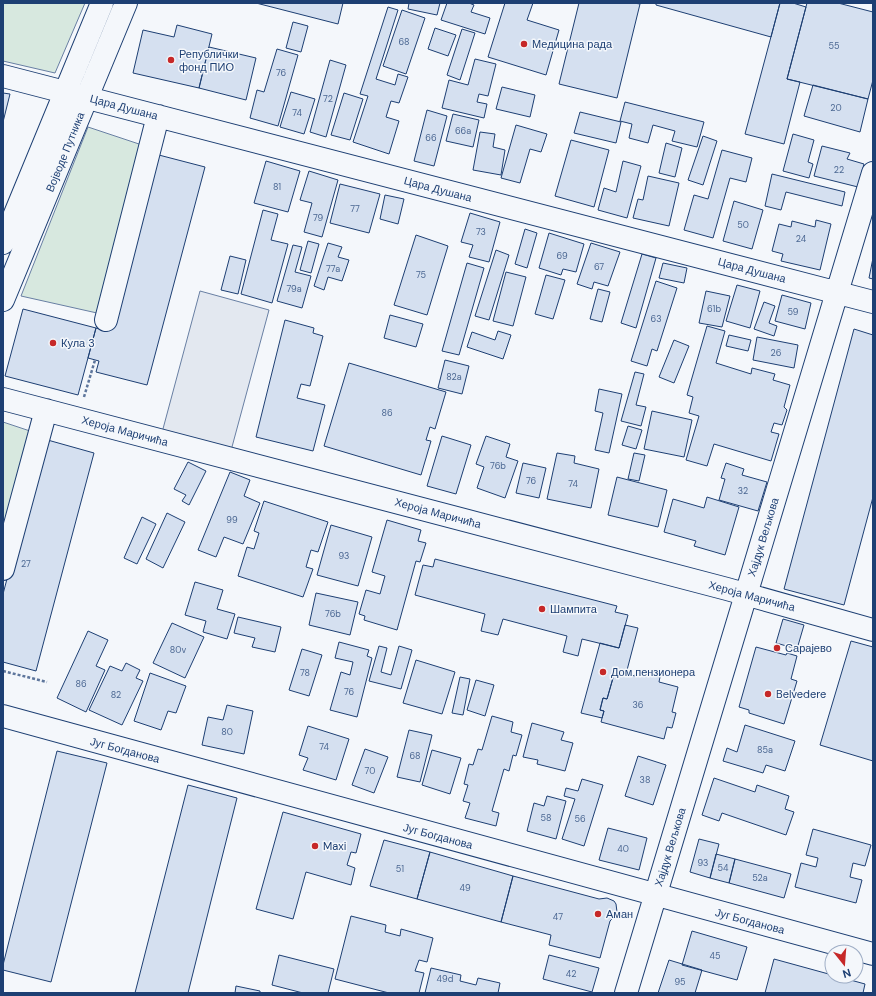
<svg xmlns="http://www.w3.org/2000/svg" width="876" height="996" font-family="'DM Sans',sans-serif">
<rect width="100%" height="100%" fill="#f4f7fb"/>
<!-- green -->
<path fill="#d7e8df" stroke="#687fa3" d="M3 3H85L55 73 3 61Z
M88 127 142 145 97 313 21 296Z
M3 422 33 432 3 545Z"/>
<!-- parking -->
<path fill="#e3e8f0" stroke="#687fa3" d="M200 291 269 310 229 458 160 440Z"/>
<!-- building -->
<path fill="#d5e0f0" stroke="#1d3f73" d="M256 3H343L338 24Z
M409 3H440L437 15 408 9Z
M447 3H469L474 5 471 12 490 18 485 34 441 20Z
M505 3H533L527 20 559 30 546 75 488 57Z
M579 3H634L640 4 617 98 559 84Z
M656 3H780L771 37 656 5Z
M780 3H793L806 7 787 79 800 82 784 144 745 134Z
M807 3H838L873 12V80L868 99 787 79Z
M388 7 398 10 376 79 395 85 398 74 408 77 399 103 391 101 386 117 399 121 389 154 353 142 368 96 360 94Z
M402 10 425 18 406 74 383 66Z
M293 22 308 26 301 52 286 48Z
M177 25 212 34 199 88 133 73 143 30 174 37Z
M435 28 456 35 448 56 428 49Z
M462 29 475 33 460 80 447 75Z
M209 47 256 58 246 100 199 88Z
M277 49 298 55 278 126 250 118 257 90 264 92Z
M475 59 496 64 488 96 479 94 477 102 487 104 484 118 442 108 449 80 468 85Z
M330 60 346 65 326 137 310 132Z
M813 85 868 99 860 132 804 116Z
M502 87 535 95 530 117 496 109Z
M291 92 315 99 304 134 280 127Z
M3 93 10 94 3 122Z
M344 93 363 99 350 140 331 135Z
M625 102 704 122 697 147 672 141 675 131 653 125 648 143 629 138 632 124 620 121Z
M427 110 447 116 434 166 414 161Z
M580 112 621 122 616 143 574 133Z
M453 114 479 120 473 147 446 141Z
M516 125 547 134 541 152 530 149 520 183 501 178Z
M480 132 495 134 493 147 505 150 501 175 473 170Z
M793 134 814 140 808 162 813 164 809 178 783 171Z
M703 136 717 141 703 185 688 180Z
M571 140 609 150 594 207 555 196Z
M666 143 682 148 675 177 659 173Z
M822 146 850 153 847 159 864 164 858 187 814 176Z
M722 150 752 158 746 182 730 178 713 238 684 230 694 195 708 199Z
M155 154 205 167 147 385 96 372 99 361 88 358 96 328 108 331Z
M266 161 300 171 288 212 254 203Z
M623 161 641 166 627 218 598 210 604 188 616 192Z
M309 171 338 180 322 237 304 232 312 203 300 200Z
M772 174 845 192 842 206 786 192 781 210 765 206Z
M648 176 679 183 669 226 633 218 638 199 643 200Z
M340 184 380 194 369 233 330 223Z
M385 195 404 199 398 224 380 219Z
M734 201 763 210 752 249 723 241Z
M263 210 278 214 271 240 288 244 272 303 241 294Z
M470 213 500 222 489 262 469 257 473 245 461 242Z
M816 220 831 224 820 270 781 261 783 254 772 251 779 224 791 227 792 221 815 227Z
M525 229 537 233 527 268 515 264Z
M549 233 584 244 576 272 563 269 561 275 539 268Z
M416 235 448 246 427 315 394 305Z
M308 241 319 244 311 273 300 270Z
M328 243 342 247 338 257 349 260 342 281 328 277 324 290 314 286Z
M591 243 620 252 608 286 594 282 592 289 577 284Z
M293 245 302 247 295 272 311 276 302 308 277 301Z
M496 250 509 255 489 320 475 316Z
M642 254 656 258 636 328 621 323Z
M230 256 246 260 238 294 221 290Z
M873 258V279L869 278Z
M467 263 484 268 459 355 442 351Z
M663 263 687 268 684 283 659 278Z
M506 272 526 277 513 326 493 321Z
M546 275 565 280 553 319 535 314Z
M656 281 677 288 657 351 652 349 647 366 631 361Z
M737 285 760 291 750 328 726 321Z
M598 289 610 292 602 322 590 319Z
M706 291 730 296 722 327 699 323Z
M782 295 811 303 805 329 775 321Z
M764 302 775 306 769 323 777 326 774 336 754 329Z
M23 309 96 328 78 395 5 376Z
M390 315 423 324 416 347 384 338Z
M285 320 314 328 313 333 323 336 310 386 301 384 297 398 325 405 313 451 256 437Z
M707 326 725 331 716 363 751 374 752 368 775 374 773 380 790 385 784 407 787 410 782 425 774 423 771 432 779 434 771 461 714 444 707 466 686 460 699 416 689 413 693 397 687 395Z
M854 329 873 335V497L844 605 784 589Z
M498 331 511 335 503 359 467 347 472 332 495 340Z
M729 335 751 340 748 351 726 346Z
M757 337 798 345 794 368 753 360Z
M674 340 689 346 674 383 659 377Z
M445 360 469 366 462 394 438 388Z
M349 363 446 392 435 429 430 427 426 440 431 441 421 475 324 446Z
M635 372 644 374 636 405 646 407 641 426 621 421Z
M599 389 622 394 609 453 595 450 603 413 595 411Z
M652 411 692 420 684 457 644 449Z
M628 426 642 430 636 449 622 445Z
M442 436 471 445 456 494 427 486Z
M486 436 510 444 506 457 518 461 505 498 477 488 484 467 476 464Z
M44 439 94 453 36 671 3 662V594Z
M557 453 575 456 574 463 599 469 591 508 547 499Z
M634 453 645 455 639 481 628 479Z
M188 462 206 471 189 505 182 501 186 495 174 489Z
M523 463 546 468 539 498 516 493Z
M726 463 744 469 742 475 767 482 758 511 719 500 725 479 721 478Z
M230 472 250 480 244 496 260 503 243 544 224 537 216 557 198 550Z
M617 477 667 490 658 527 608 515Z
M707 497 739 507 725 555 694 546 696 541 664 532 673 499 704 508Z
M264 501 328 522 318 552 311 550 306 567 313 569 303 597 238 576 247 547 254 549 259 533 254 531Z
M167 513 185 522 163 568 146 559Z
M142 517 156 524 137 564 124 558Z
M387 520 421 530 418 541 426 543 420 562 416 561 397 630 364 620 365 616 359 614 366 590 380 594 385 576 372 572Z
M331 525 372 537 358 586 317 575Z
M435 559 617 606 615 612 628 615 619 648 582 639 578 656 563 652 567 636 503 619 498 635 481 631 485 614 415 595 423 565 433 567Z
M195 582 223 590 217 609 235 614 227 639 203 632 206 621 185 615Z
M316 593 358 602 350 635 309 625Z
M238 617 281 627 275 652 252 647 255 638 234 633Z
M783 619 804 625 797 649 776 643Z
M172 623 204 637 185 678 153 663Z
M625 625 638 628 626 674 615 671 607 699 603 698 600 710 604 711 602 718 581 713 600 643 619 648Z
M88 631 108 640 96 666 105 670 86 712 57 698Z
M851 641 873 647V761L820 745Z
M339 642 369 650 367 656 372 658 357 717 330 710 341 672 350 675 353 662 335 658Z
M379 646 387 648 381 672 391 675 399 646 412 650 401 689 369 681Z
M756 647 786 655 787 653 797 656 791 679 797 681 784 724 749 713V710L739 707Z
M302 649 322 655 309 696 289 690Z
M416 660 455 672 442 714 403 703Z
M126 663 140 670 136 678 143 681 122 725 89 710 110 666 122 671Z
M615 671 635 676 636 671 660 677 659 682 678 687 672 712 676 713 672 728 667 727 664 739 601 722 604 711 600 710 603 698 607 699Z
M150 673 186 686 176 713 168 711 161 730 134 721Z
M460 677 470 679 463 715 452 713Z
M476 680 494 685 485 716 467 710Z
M227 705 253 711 244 754 202 745 208 717 223 720Z
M492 716 513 722 511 732 522 735 516 756 513 755 509 771 504 769 492 811 499 813 496 826 465 818 470 803 463 801 468 785 464 784 469 764 473 765 478 749 482 750Z
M532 723 564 732 561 740 573 743 565 771 537 764 538 760 523 757Z
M745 725 795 741 785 771 766 765 763 773 723 761 727 748 737 752Z
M308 726 349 739 336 780 303 770 308 758 299 755Z
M409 730 432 735 420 782 397 777Z
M365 749 388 757 374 793 352 785Z
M432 750 461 758 450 794 422 785Z
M57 751 107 763 51 982 3 970V965Z
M638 756 666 765 653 805 625 796Z
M714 778 755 792 757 785 789 796 785 809 794 812 786 835 722 813 719 821 702 815Z
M582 779 603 785 584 846 562 839 575 799 564 796 566 788 578 791Z
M188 785 237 798 211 901 188 993H135Z
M547 796 566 801 556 839 527 831 534 803 544 806Z
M283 812 361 834 356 853 351 852 347 865 355 868 351 885 306 872 293 919 256 909Z
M608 828 647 838 639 870 599 860Z
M813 829 871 845 865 866 853 863 850 877 862 880 856 903 795 887 801 863 816 867 818 858 806 855Z
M699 839 719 844 710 878 690 872Z
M384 840 430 852 417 899 370 886Z
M430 852 513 876 501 922 417 899Z
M716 854 735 859 729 883 710 878Z
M735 859 791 874 784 898 729 883Z
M513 876 599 899 607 898 614 901 616 904 617 912 616 915 610 921 600 958 549 945 551 935 501 922Z
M351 916 386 925 385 932 400 936 401 929 433 938 427 962 419 960 415 971 424 973 419 993H389L335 979Z
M692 931 747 947 737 980 682 965Z
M279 955 334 969 328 993H303L272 985Z
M549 955 599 968 592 992 543 979Z
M774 959 865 984 863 993H765Z
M669 960 702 970 695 993H658Z
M431 968 461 975 460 981 476 985 478 978 500 983 498 993H425Z
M236 986 260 991V993H235Z"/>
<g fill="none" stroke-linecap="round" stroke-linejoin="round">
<!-- minor casing -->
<g stroke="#1d3f73" stroke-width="24">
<path id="minor" d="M3 76 873 302
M106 320 158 116
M3 399 727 589 873 630
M3 569 46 410
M3 716 873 954
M626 993 873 173"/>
</g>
<!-- major casing -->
<g stroke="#1d3f73" stroke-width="24">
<path id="major" d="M3 243 102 3
M3 300 126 3"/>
</g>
<!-- path -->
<path stroke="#5e769c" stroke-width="2.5" stroke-dasharray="3 2" stroke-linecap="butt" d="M84 397 95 360
M3 671 47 682"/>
<!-- minor -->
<use href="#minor" stroke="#f4f7fb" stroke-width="22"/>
<!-- major -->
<use href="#major" stroke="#f4f7fb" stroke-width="22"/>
</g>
<!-- markers -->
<g fill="#c62828" stroke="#f4f7fb" stroke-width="1.5">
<circle cx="524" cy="44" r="4"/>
<circle cx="171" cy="60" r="4"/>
<circle cx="53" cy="343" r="4"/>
<circle cx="542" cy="609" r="4"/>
<circle cx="777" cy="648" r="4"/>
<circle cx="603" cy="672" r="4"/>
<circle cx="768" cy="694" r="4"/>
<circle cx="315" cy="846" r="4"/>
<circle cx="598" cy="914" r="4"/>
</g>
<g text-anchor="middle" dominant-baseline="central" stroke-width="3" stroke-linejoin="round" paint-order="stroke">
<!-- number labels -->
<g font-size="9" fill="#4b6792">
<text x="404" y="42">68</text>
<text x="834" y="46">55</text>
<text x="281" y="73">76</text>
<text x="328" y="99">72</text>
<text x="836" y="108">20</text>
<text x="297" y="113">74</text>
<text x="463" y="131">66a</text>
<text x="431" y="138">66</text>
<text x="839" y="170">22</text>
<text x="277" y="187">81</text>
<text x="355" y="209">77</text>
<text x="318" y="218">79</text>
<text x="743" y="225">50</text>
<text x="481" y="232">73</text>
<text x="801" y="239">24</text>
<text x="562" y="256">69</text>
<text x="599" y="267">67</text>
<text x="333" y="269">77a</text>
<text x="421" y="275">75</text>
<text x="294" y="289">79a</text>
<text x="714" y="309">61b</text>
<text x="793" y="312">59</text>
<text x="656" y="319">63</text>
<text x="776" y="353">26</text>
<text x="454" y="377">82a</text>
<text x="387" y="413">86</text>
<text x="498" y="466">76b</text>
<text x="531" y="481">76</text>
<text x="573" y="484">74</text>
<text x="743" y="491">32</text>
<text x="232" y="520">99</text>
<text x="344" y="556">93</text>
<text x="26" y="564">27</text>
<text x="333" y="614">76b</text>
<text x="178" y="650">80v</text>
<text x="305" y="673">78</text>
<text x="81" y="684">86</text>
<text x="349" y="692">76</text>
<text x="116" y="695">82</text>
<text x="638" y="705">36</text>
<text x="227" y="732">80</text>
<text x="324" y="747">74</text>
<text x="765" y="750">85a</text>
<text x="415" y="756">68</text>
<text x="370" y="771">70</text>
<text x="645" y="780">38</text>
<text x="546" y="818">58</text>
<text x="580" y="819">56</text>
<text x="623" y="849">40</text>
<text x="703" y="863">93</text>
<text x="723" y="868">54</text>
<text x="400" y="869">51</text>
<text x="760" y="878">52a</text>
<text x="465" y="888">49</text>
<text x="558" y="917">47</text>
<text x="715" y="956">45</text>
<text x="571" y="974">42</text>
<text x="445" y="979">49d</text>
<text x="680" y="982">95</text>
</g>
<!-- poi labels -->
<g font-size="11" fill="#1d3f73" stroke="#f4f7fb" text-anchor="start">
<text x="532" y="44">Медицина рада</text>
<text x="179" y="54">Републички<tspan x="179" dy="13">фонд ПИО</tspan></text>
<text x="61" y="343">Кула 3</text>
<text x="550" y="609">Шампита</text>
<text x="785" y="648">Сарајево</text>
<text x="611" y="672">Дом пензионера</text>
<text x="776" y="694">Belvedere</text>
<text x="323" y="846">Maxi</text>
<text x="606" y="914">Аман</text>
</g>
<!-- street labels -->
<g font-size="11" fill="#1d3f73" stroke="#f4f7fb">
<text transform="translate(124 107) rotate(15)">Цара Душана</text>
<text transform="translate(65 152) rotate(-68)">Војводе Путника</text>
<text transform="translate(438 189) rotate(15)">Цара Душана</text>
<text transform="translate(752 270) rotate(15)">Цара Душана</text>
<text transform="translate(125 431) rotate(15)">Хероја Маричића</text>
<text transform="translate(438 513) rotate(15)">Хероја Маричића</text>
<text transform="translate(763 537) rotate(-73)">Хајдук Вељкова</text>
<text transform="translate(752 596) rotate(15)">Хероја Маричића</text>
<text transform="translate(125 750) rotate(15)">Југ Богданова</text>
<text transform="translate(438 836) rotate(15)">Југ Богданова</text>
<text transform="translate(670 847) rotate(-73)">Хајдук Вељкова</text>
<text transform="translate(750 921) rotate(15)">Југ Богданова</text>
</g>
</g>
<!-- border -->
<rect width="876" height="996" fill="none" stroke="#1d3f73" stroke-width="8"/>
<!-- north arrow -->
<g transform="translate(844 964) rotate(163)"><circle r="19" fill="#f4f7fb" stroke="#9eadc5"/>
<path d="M0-3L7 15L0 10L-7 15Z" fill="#c62828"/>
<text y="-6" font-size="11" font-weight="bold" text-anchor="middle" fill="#1d3f73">N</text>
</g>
</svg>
